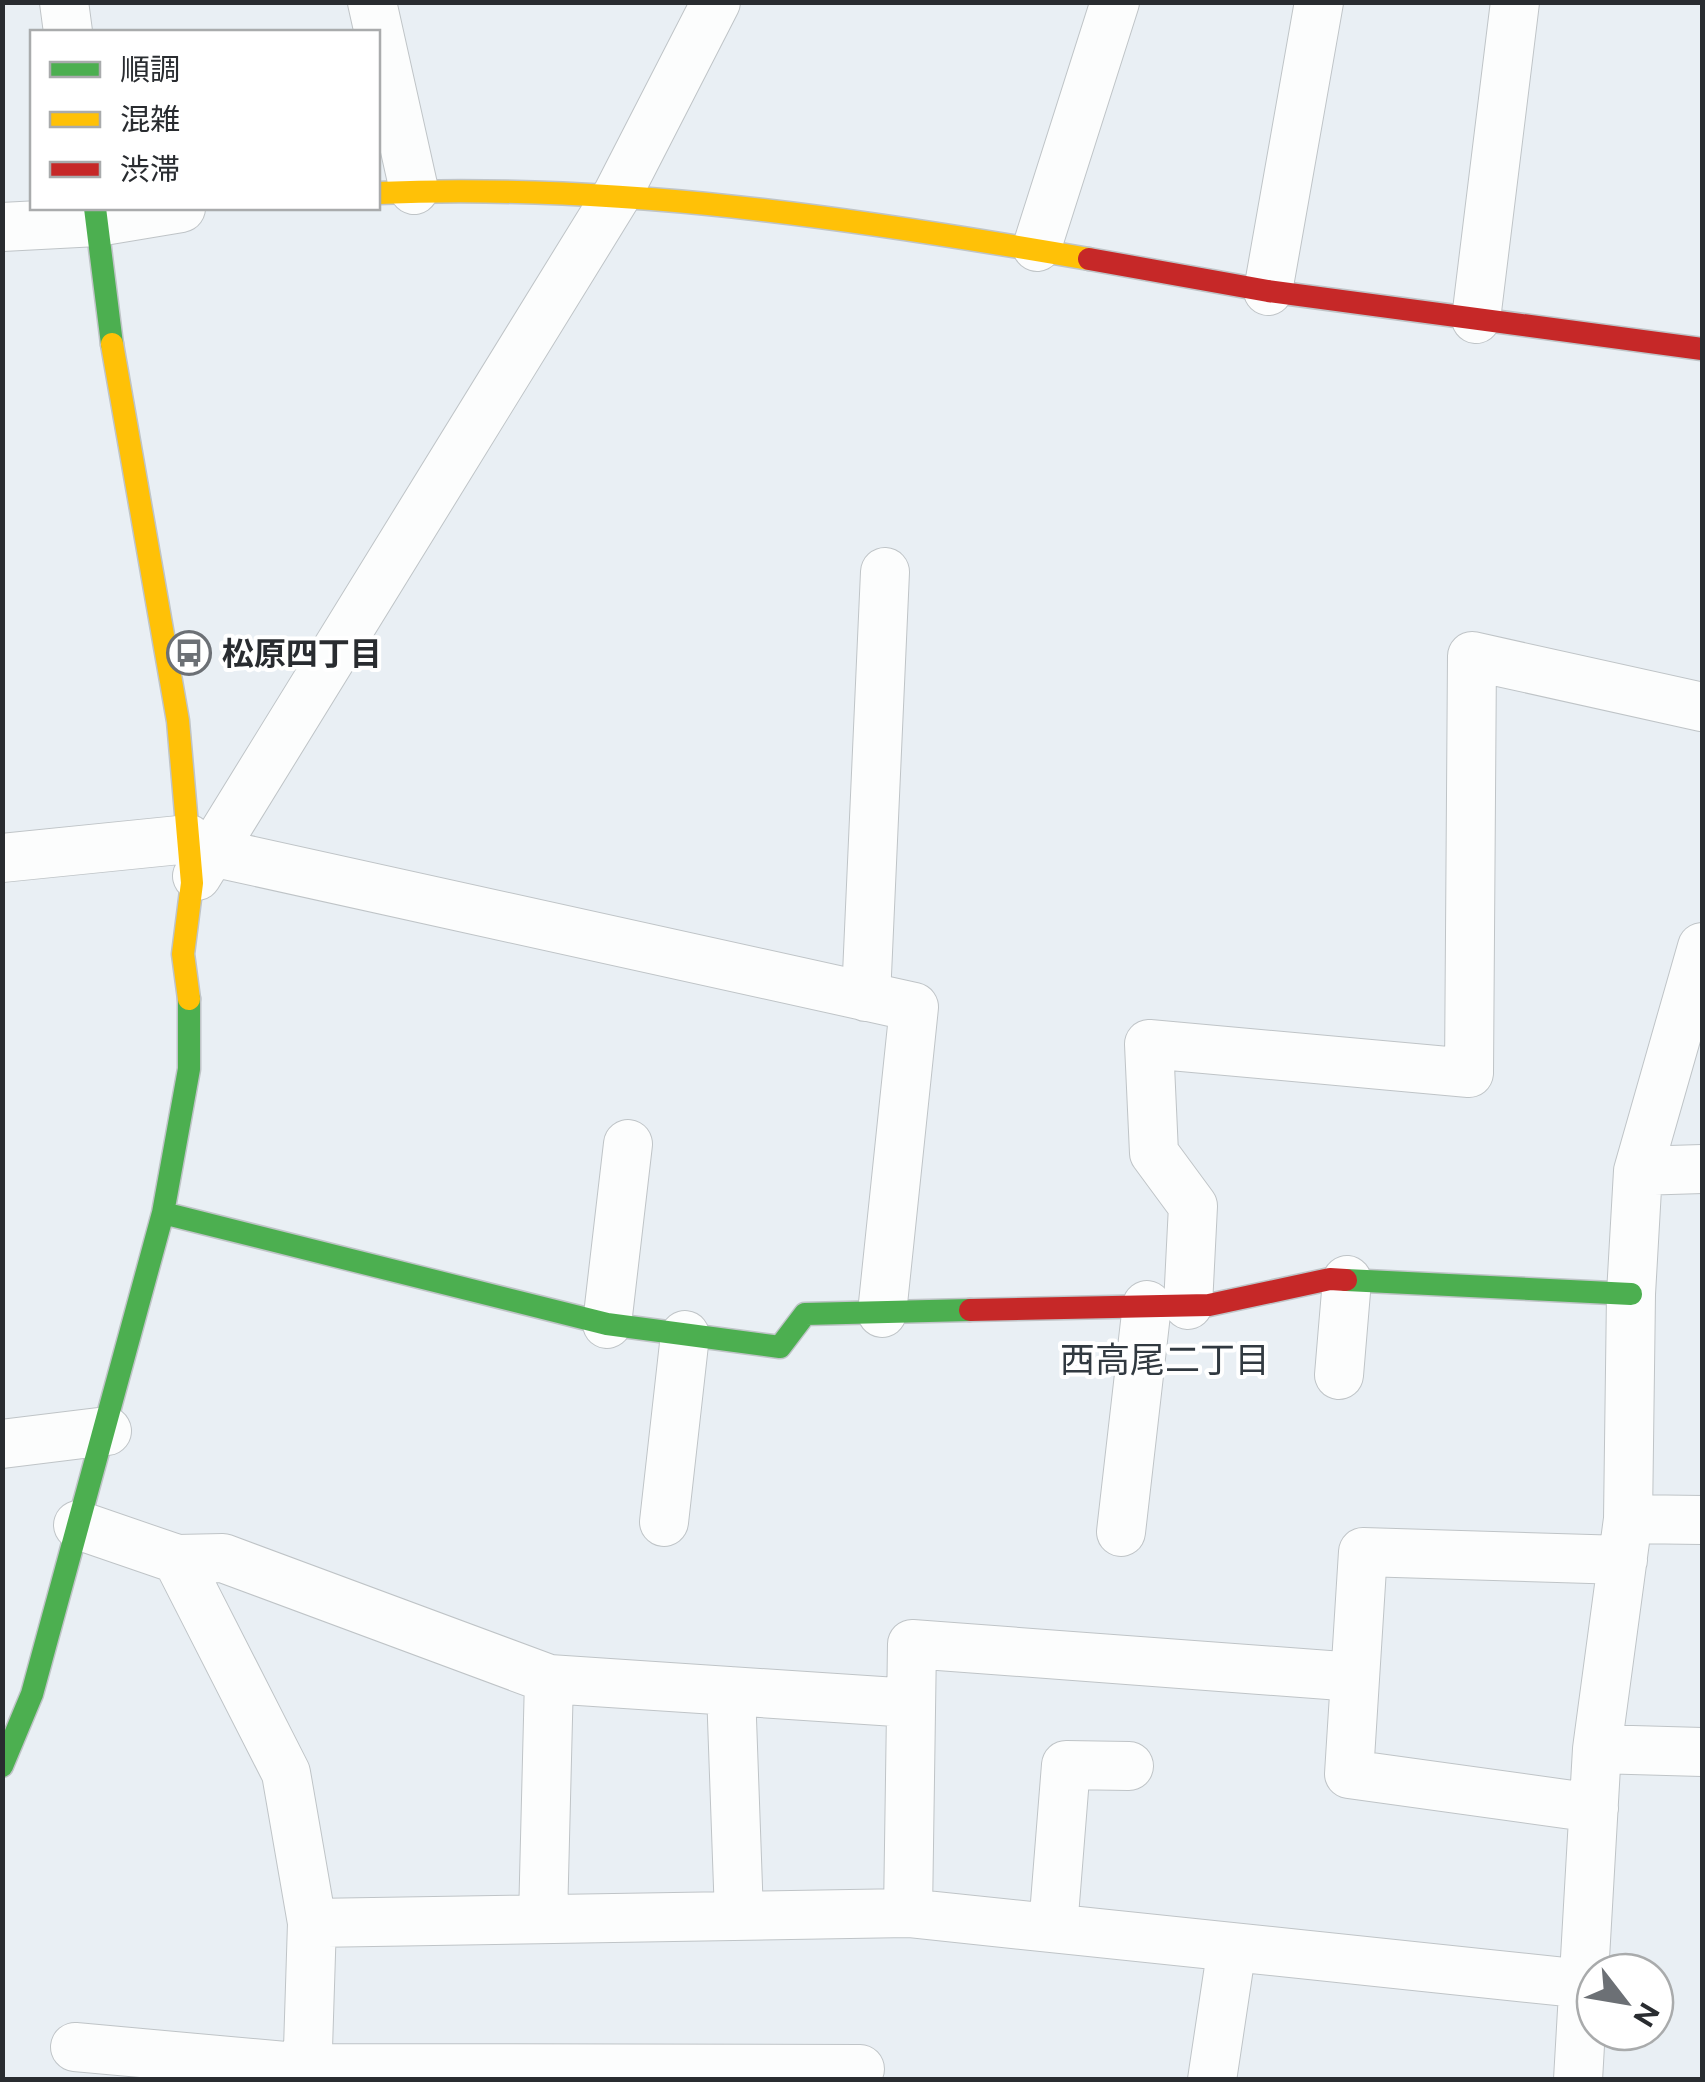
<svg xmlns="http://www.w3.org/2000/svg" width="1705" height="2082" font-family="'Public Sans','Noto Sans JP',sans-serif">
<rect width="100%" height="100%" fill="#e9eff4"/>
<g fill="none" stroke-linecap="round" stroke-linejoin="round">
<!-- street casing -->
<g stroke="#bfc4c7" stroke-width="50">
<path id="street" d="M64 2 68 32
M372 2 414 190
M2 227 97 222 181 208
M1037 247 1115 2
M1268 291 1319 2
M1476 319 1515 2
M212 852 914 1007 882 1313
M2 858 189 839
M197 876 618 193 716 2
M866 997 885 572
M1638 1171 1702 1169
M1188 1305 1193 1206 1154 1153 1149 1044 1469 1073 1472 656 1702 707
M607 1324 628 1144
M1339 1375 1347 1280
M2 1444 107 1431
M1628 1519 1702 1520
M664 1522 685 1335
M78 1525 177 1559 286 1773 312 1923 307 2080
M1121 1532 1147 1305
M177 1559 223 1558 549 1679 911 1703
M731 1691 739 1915
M1597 1749 1702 1752
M1594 1808 1349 1774 1363 1552 1623 1560
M908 1913 912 1644 1355 1677
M543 1919 549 1679
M312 1923 908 1913 1585 1984
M1053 1928 1066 1765 1129 1766
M75 2047 307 2068 860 2069
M1212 2080 1232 1947
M1578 2080 1597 1749 1628 1519 1631 1294 1638 1171 1702 947"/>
</g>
<!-- fast casing -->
<g stroke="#bfc4c7" stroke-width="25">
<path id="fast" d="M95 208 112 344
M163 1213 607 1324 780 1347 805 1314 970 1310
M1346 1280 1631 1294
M2 1766 32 1694 163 1213 189 1069V999"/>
</g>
<!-- slow casing -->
<g stroke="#bfc4c7" stroke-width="25">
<path id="slow" d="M378 193C618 183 853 218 1089 259
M112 344 178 721 192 883 183 954 189 999"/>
</g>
<!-- jam casing -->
<g stroke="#bfc4c7" stroke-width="25">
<path id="jam" d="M1089 259 1268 291 1702 349
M970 1310 1209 1305 1330 1279 1346 1280"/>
</g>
<!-- street -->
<use href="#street" stroke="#fcfdfd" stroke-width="48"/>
<!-- fast -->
<use href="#fast" stroke="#4caf50" stroke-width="22"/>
<!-- slow -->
<use href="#slow" stroke="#ffc107" stroke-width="22"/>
<!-- jam -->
<use href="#jam" stroke="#c62828" stroke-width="22"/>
</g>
<!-- icons -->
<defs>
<g id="bus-ring" transform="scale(2.25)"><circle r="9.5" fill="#fff" stroke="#6c7075" stroke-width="1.5"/><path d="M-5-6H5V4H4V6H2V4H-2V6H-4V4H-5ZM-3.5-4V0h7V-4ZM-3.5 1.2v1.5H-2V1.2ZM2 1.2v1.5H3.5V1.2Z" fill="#6c7075"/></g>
</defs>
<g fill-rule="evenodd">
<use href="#bus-ring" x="189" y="653"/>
</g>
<g text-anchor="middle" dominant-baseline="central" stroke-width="8" stroke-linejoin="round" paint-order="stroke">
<!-- poi labels -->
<g font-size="32" font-weight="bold" fill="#292c30" stroke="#fff" text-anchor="start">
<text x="222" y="653">松原四丁目</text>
</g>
<!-- neighbourhood labels -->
<g font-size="35" fill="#313940" stroke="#fff">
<text x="1165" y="1359">西高尾二丁目</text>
</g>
</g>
<!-- border -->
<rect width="1705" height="2082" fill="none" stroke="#292c30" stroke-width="10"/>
<!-- legend -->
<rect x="30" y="30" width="350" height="180" fill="#ffffff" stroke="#a9abac" stroke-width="2.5"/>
<rect x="50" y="62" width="50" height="15" fill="#4caf50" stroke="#a9abac" stroke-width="2.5"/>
<text x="120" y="80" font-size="30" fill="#292c30">順調</text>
<rect x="50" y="112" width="50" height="15" fill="#ffc107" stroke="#a9abac" stroke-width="2.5"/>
<text x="120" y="130" font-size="30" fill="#292c30">混雑</text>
<rect x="50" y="162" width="50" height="15" fill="#c62828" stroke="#a9abac" stroke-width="2.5"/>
<text x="120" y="180" font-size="30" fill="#292c30">渋滞</text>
<!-- north arrow -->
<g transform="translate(1625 2002) rotate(121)"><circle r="48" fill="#ffffff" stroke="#a9abac" stroke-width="2.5"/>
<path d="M0-8L18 38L0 25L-18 38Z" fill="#6c7075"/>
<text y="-15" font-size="28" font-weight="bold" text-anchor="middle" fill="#292c30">N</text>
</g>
</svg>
